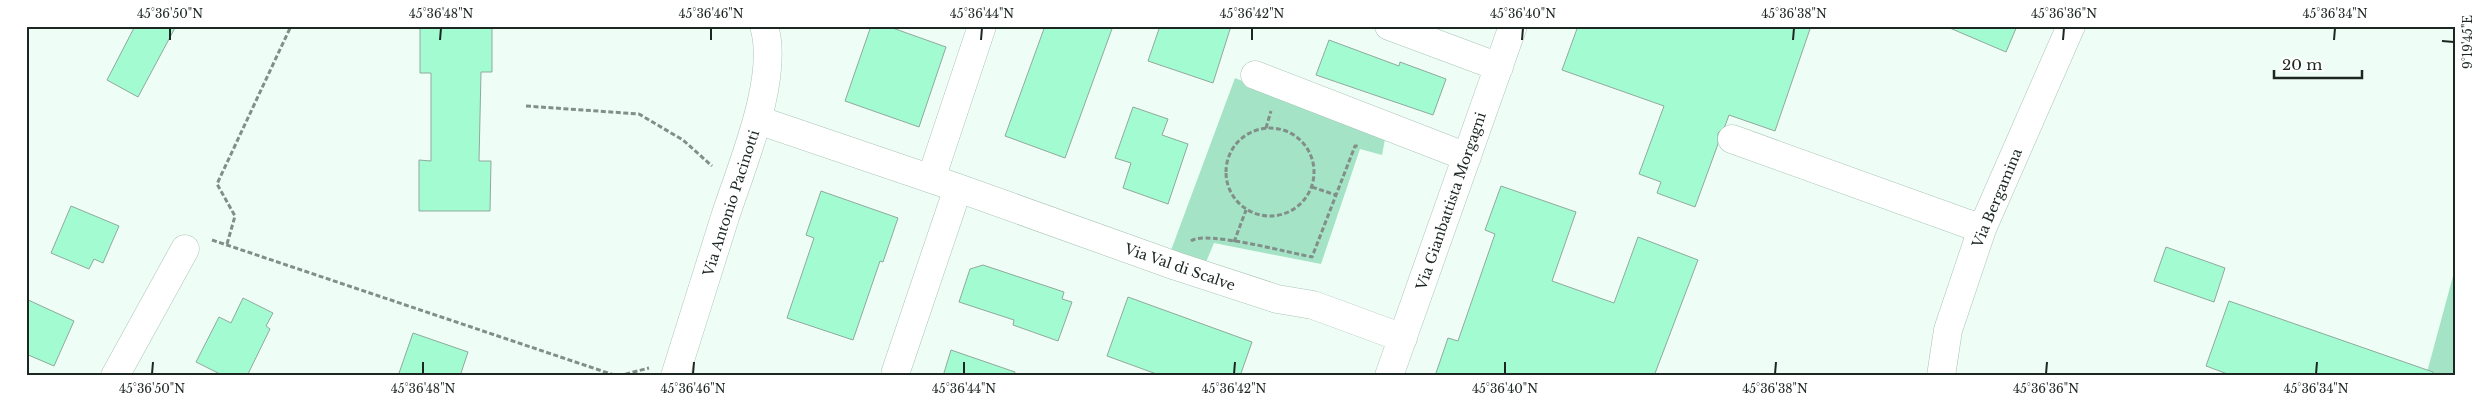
<svg xmlns="http://www.w3.org/2000/svg" width="2482" height="402" font-family="'Libre Baskerville',serif">
<rect width="100%" height="100%" fill="#eefef6"/>
<!-- green -->
<path fill="#a4e3c5" d="M1235 78 1385 139 1382 155 1360 149 1321 264 1214 243 1206 262 1170 253Z
M2456 265V376H2426Z"/>
<!-- building -->
<path fill="#a3fbd2" stroke="#90a99d" d="M135 26H176L138 97 107 80Z
M420 26H492V72H481L479 161H491L490 211H419V160L431 161V73H420Z
M871 26H887L946 47 919 127 845 101Z
M1045 26H1113L1065 158 1005 136Z
M1160 26H1231L1213 83 1148 61Z
M1578 26H1811L1775 131 1729 115 1725 126 1718 133V144L1695 207 1657 193 1661 182 1639 174 1664 106 1562 70Z
M1945 26H2017L2006 52Z
M1329 40 1399 66 1400 62 1446 79 1433 115 1316 75Z
M1133 107 1168 119 1162 135 1188 144 1168 204 1123 188 1131 163 1115 158Z
M1501 186 1576 212 1552 281 1614 303 1638 237 1698 260 1654 376H1435L1448 338 1458 341 1495 234 1485 230Z
M821 191 898 218 883 262 880 261 853 340 787 318 814 238 806 235Z
M71 206 119 226 103 263 94 259 89 269 51 253Z
M2166 247 2225 268 2214 302 2154 281Z
M983 265 1064 292 1062 299 1072 302 1058 341 1013 325 1014 320 959 302 970 269Z
M1128 297 1252 342 1240 376H1162L1107 356Z
M243 298 273 313 266 326 270 329 247 376H224L196 362 219 317 231 323Z
M26 299 74 321 54 366 26 354Z
M2229 301 2433 372V376H2233L2206 366Z
M413 333 468 352 460 376H398Z
M951 350 1015 372 1014 376H943Z"/>
<g fill="none" stroke-linecap="round" stroke-linejoin="round">
<!-- minor casing -->
<g stroke="#aac4b7" stroke-width="29">
<path id="minor" d="M1389 26 1499 67
M1255 75 1467 157
M758 120 958 188 1176 266 1277 299 1313 305 1403 338
M1732 139 1982 229
M931 179 982 26
M896 371 958 188
M115 376 185 249
M675 376C692 323 708 270 725 217 741 167 780 78 764 26
M1389 376 1513 26
M1941 376 1948 330 1982 229 2071 26"/>
</g>
<!-- path -->
<path stroke="#828f89" stroke-width="3" stroke-dasharray="5 2.5" stroke-linecap="butt" d="M526 106 639 114 683 140 712 166
M1226 172a44 44 0 1 1 88 0a44 44 0 1 1-88 0Z
M1266 128 1271 111
M1312 187 1336 195
M212 240 617 376
M1191 241C1205 230 1290 253 1312 257L1355 146H1358
M1234 242 1246 210
M227 244 235 216 217 184 291 26
M618 376 649 368"/>
<!-- minor -->
<use href="#minor" stroke="#fff" stroke-width="28"/>
</g>
<!-- ticks -->
<path fill="none" stroke="#1d2722" stroke-width="2" d="M170 40V28M440 40 441 28M711 40V28M981 40 982 28M1252 40V28M1522 40 1523 28M1793 40 1794 28M2063 40 2064 28M2334 40 2335 28M2442 41 2454 42M152 374 153 362M423 374V362M693 374 694 362M964 374V362M1234 374 1235 362M1505 374V362M1775 374 1776 362M2046 374 2047 362M2316 374 2317 362"/>
<g text-anchor="middle" dominant-baseline="central" stroke-width="5" stroke-linejoin="round" paint-order="stroke">
<!-- street labels -->
<g font-size="14" fill="#1d2722" stroke="#fff">
<text transform="translate(1997 198) rotate(-67)">Via Bergamina</text>
<text transform="translate(1451 201) rotate(-71)">Via Gianbattista Morgagni</text>
<text transform="translate(731 203) rotate(-72)">Via Antonio Pacinotti</text>
<text transform="translate(1180 267) rotate(19)">Via Val di Scalve</text>
</g>
</g>
<!-- border -->
<rect width="2482" height="402" fill="none" stroke="#ffffff" stroke-width="55"/>
<!-- scale -->
<path d="M2274 70v8h88v-8" fill="none" stroke="#1d2722" stroke-width="2.5"/>
<text x="2282" y="70" font-size="15" fill="#1d2722" stroke="#ffffff" stroke-width="4" paint-order="stroke">20 m</text>
<rect x="28" y="28" width="2426" height="346" fill="none" stroke="#1d2722" stroke-width="2"/>
<g font-size="12" text-anchor="middle" fill="#1d2722">
<text x="170" y="18">45°36'50"N</text>
<text x="441" y="18">45°36'48"N</text>
<text x="711" y="18">45°36'46"N</text>
<text x="982" y="18">45°36'44"N</text>
<text x="1252" y="18">45°36'42"N</text>
<text x="1523" y="18">45°36'40"N</text>
<text x="1794" y="18">45°36'38"N</text>
<text x="2064" y="18">45°36'36"N</text>
<text x="2335" y="18">45°36'34"N</text>
<text transform="translate(2468 42) rotate(-90)" y="4">9°19'45"E</text>
<text x="152" y="393">45°36'50"N</text>
<text x="423" y="393">45°36'48"N</text>
<text x="693" y="393">45°36'46"N</text>
<text x="964" y="393">45°36'44"N</text>
<text x="1234" y="393">45°36'42"N</text>
<text x="1505" y="393">45°36'40"N</text>
<text x="1775" y="393">45°36'38"N</text>
<text x="2046" y="393">45°36'36"N</text>
<text x="2316" y="393">45°36'34"N</text>
</g>
</svg>
